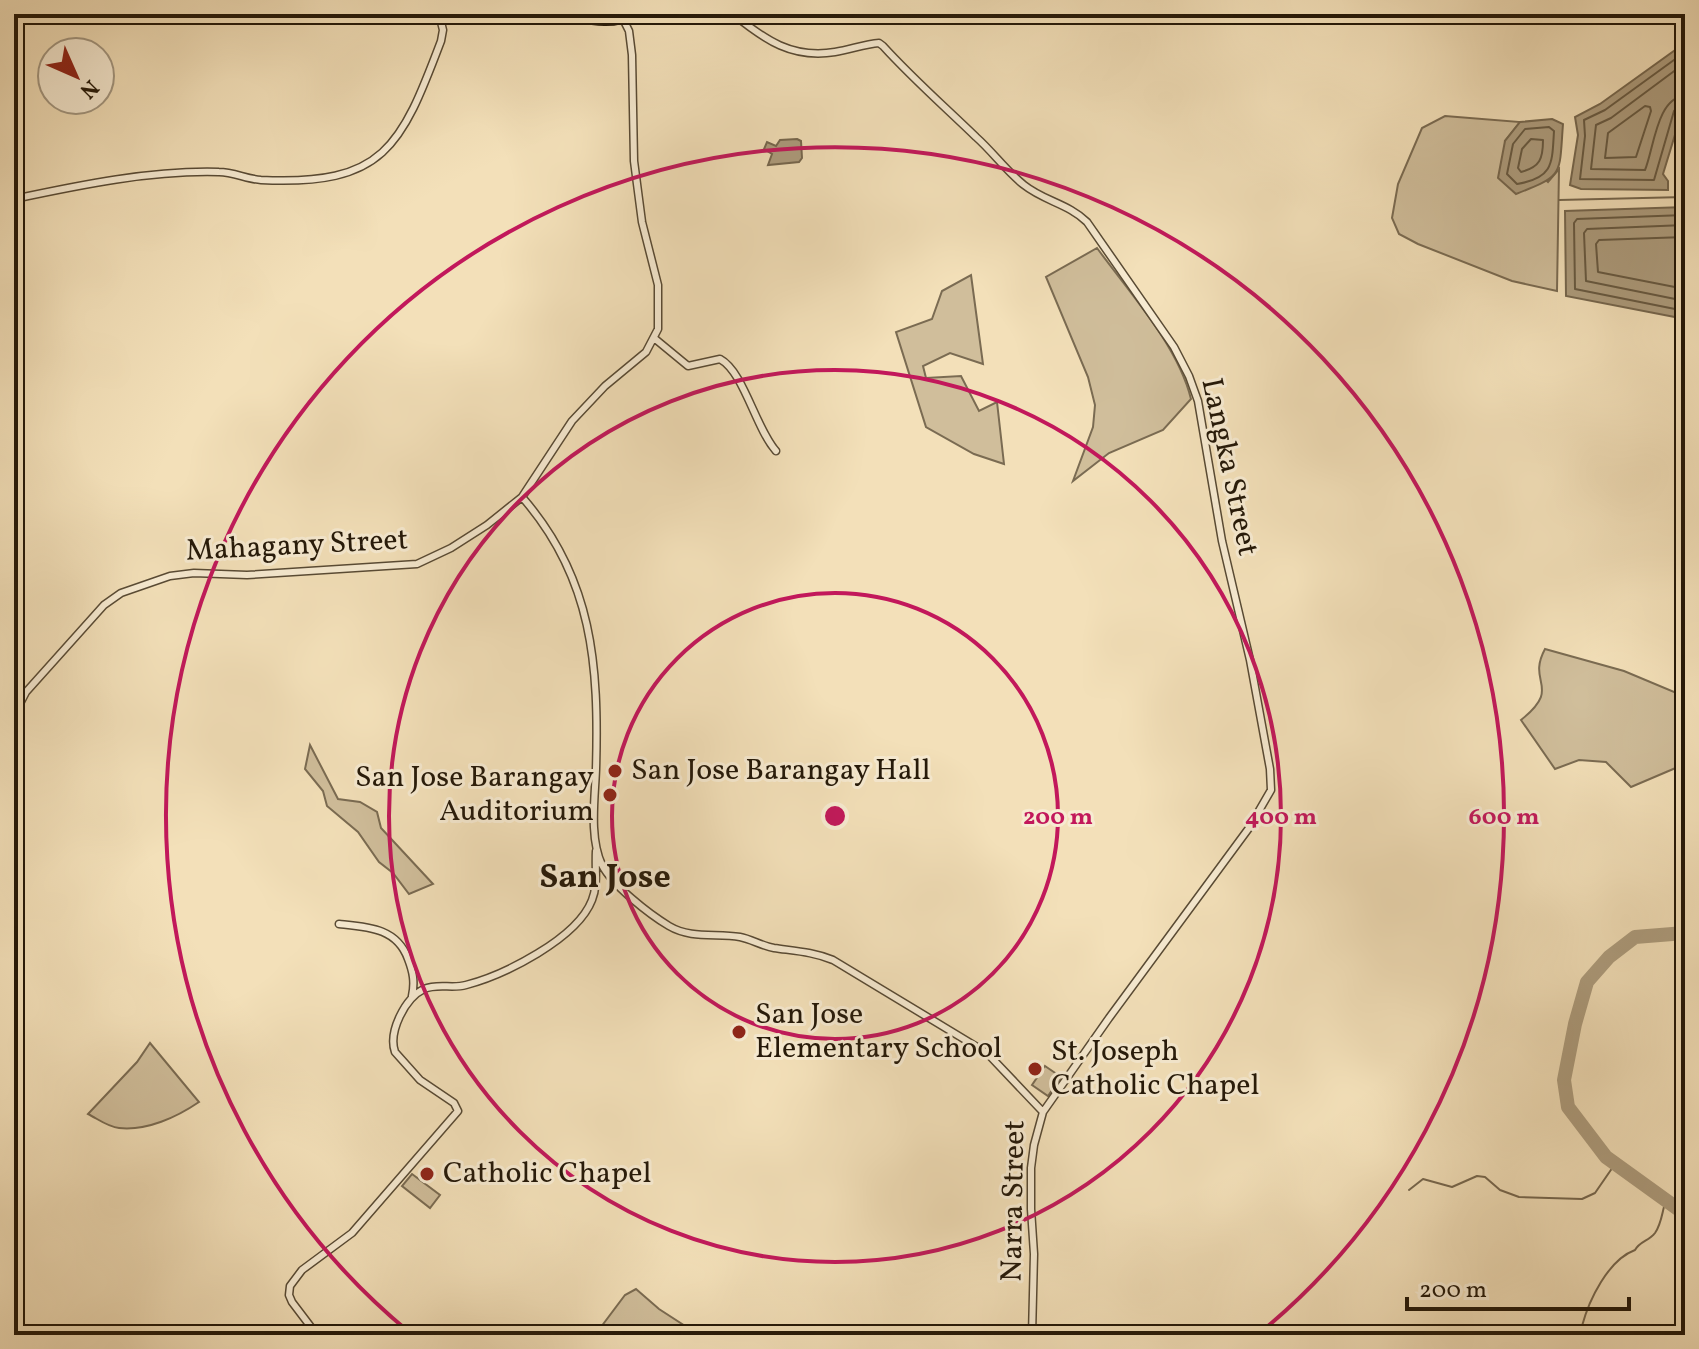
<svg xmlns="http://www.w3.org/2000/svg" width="1699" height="1349" font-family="Vollkorn,serif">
<rect width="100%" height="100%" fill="#f3e0b9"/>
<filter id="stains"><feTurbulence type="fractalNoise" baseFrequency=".0025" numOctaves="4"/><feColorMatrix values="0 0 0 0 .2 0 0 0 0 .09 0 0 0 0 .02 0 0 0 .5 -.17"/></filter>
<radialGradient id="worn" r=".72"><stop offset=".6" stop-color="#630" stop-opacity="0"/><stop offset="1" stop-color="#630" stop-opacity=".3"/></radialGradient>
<!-- green -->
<path fill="#d0be9b" stroke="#7a6b52" stroke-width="2" d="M1445 116 1520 122 1505 141 1548 182 1559 169 1557 291 1512 281 1418 244 1399 234 1392 218 1398 184 1422 128Z
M1097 248C1130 293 1178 346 1191 399L1163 430 1109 453 1073 481 1093 427 1095 405 1088 377 1046 277Z
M971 275 983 364 950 353 923 366 926 378 961 376 979 411 997 402 1004 464 974 454 926 427 896 332 932 319 942 291Z
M1545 649 1624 671 1674 692 1685 691V764L1631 787 1606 762 1579 760 1555 769 1521 720C1563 686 1526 684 1545 649Z
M310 745 338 799 360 802 377 812 381 828 433 884 409 894 393 873 379 862 358 832 327 806 323 791 305 769Z
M150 1043 199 1102C177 1117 147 1131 119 1128 108 1127 98 1119 88 1114L137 1062Z
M1045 1066 1061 1077 1048 1096 1032 1085Z
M412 1174 440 1195 430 1208 402 1186Z
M636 1289 659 1309 699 1335H595L625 1295Z"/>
<!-- water -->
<path fill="#ad9c7d" stroke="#76674e" stroke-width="2" d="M1685 43V102L1663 174 1668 181V190L1581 189 1570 185 1578 135 1575 117 1600 104Z
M1552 119 1563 124C1559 175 1565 175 1516 194L1498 178 1505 141 1520 122Z
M797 139 801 141 802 158 799 162 768 165 772 154 764 149 767 142 776 146 780 140Z
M1685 207V319L1566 296 1565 211Z"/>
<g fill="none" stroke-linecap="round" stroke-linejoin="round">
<!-- shore -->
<path stroke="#685a42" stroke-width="2" d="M1685 52 1605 110 1584 120 1585 136 1580 179 1654 180 1674 111 1679 106H1685
M1685 63 1611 118 1596 125 1591 169 1645 170C1654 148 1657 97 1685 96
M1645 106 1650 107 1651 111 1636 157 1605 158 1608 133Z
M1549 127 1554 131C1552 163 1554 178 1517 184L1507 174 1513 144 1525 129Z
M1531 139 1543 140C1543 159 1540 167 1521 172L1518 168 1522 149Z
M1685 215 1577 219 1574 223 1575 289 1685 311
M1685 225 1587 229 1584 233 1586 281 1685 301
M1685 237 1599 240 1596 244 1598 272 1685 289"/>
<!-- stream -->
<path stroke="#76674e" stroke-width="2" d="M1559 200 1685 197
M1409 1190 1423 1179 1452 1187 1477 1176 1485 1177 1500 1190 1519 1197 1582 1199 1595 1193 1615 1164
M1586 1335 1582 1326C1589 1300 1608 1260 1635 1250 1640 1241 1649 1241 1655 1233 1662 1223 1662 1211 1666 1200"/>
<!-- river -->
<path stroke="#ad9c7d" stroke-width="14" d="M1685 933 1635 937 1609 957 1587 982 1575 1024 1564 1080 1568 1107 1606 1157 1685 1214"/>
<!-- street casing -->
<g stroke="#584a34" stroke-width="9">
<path id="street" d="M733 14C765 40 792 59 835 52 850 50 864 44 879 43L883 46C912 78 945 107 976 137 993 152 1006 171 1024 185 1044 201 1069 204 1087 222L1174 347 1189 376 1198 401 1222 541 1250 660 1270 769 1271 790 1249 828 1109 1018 1043 1112 1034 1145 1031 1168V1209L1034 1254 1032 1335
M14 199C80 185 152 170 219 172 233 172 247 179 261 180 384 186 401 147 441 41L443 30 439 14
M654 338 688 366 720 359C744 372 755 427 776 451
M522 497C593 578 599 666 596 769 595 798 589 837 602 865 612 885 649 914 669 926 691 939 716 933 740 937 751 939 762 946 774 948 795 951 814 952 833 960L987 1053 1043 1112
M14 715 26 692 104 605 121 593 170 576 194 573 247 575 417 564 451 548 487 525 522 497 572 421 605 386 646 352 658 329V285L642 222 634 161 632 55 629 31 623 19
M339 924C368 927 397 928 408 959 413 972 415 982 412 996
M317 1335 292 1302 289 1295 290 1286 302 1270 352 1233 458 1111 454 1103 420 1080 395 1052C388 1032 405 998 424 989 438 983 452 989 466 985 504 975 577 939 592 900 598 885 595 868 596 851"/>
</g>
<!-- secondary casing -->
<g stroke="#241808" stroke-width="12">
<path id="secondary" d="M561 14C583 17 611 26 632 14"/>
</g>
<!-- street -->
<use href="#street" stroke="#f7ebd2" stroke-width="6"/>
<!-- secondary -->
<use href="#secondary" stroke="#f7ebd2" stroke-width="9"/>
</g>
<!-- distance rings -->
<g fill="none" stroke="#c2185b" stroke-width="4">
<circle cx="835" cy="816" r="223"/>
<circle cx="835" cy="816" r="446"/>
<path d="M409 1332A669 669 0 1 1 1261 1332"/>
</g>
<!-- markers -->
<g fill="#8f2418" stroke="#f7ebd2" stroke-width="3">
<circle cx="615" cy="771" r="8"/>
<circle cx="610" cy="795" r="8"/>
<circle cx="739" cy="1032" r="8"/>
<circle cx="1035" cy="1069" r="8"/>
<circle cx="427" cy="1174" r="8"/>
</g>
<g text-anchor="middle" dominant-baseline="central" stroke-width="6" stroke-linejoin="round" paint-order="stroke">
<!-- street labels -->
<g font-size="30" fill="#241808" stroke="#f7ebd2">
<text transform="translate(1229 467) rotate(78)">Langka Street</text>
<text transform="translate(297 546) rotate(-3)">Mahagany Street</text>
<text transform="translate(1014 1201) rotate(-89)">Narra Street</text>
</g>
<!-- poi labels -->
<g font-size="30" fill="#241808" stroke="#f7ebd2" text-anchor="start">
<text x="631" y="771">San Jose Barangay Hall</text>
<text x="594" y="778" text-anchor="end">San Jose Barangay<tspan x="594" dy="34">Auditorium</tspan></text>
<text x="755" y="1015">San Jose<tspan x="755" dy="34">Elementary School</tspan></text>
<text x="1051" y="1052">St. Joseph<tspan x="1051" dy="34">Catholic Chapel</tspan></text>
<text x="443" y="1174">Catholic Chapel</text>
</g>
<!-- quarter labels -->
<g font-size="34" font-weight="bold" fill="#241808" stroke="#f7ebd2">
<text x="605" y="878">San Jose</text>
</g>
</g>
<circle cx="835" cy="816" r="12" fill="#c2185b" stroke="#f7ebd2" stroke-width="4"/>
<g font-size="24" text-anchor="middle" font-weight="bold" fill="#c2185b" stroke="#f7ebd2" stroke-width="6" stroke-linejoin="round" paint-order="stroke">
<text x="1058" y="824">200 m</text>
<text x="1281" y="824">400 m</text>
<text x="1504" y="824">600 m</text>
</g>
<!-- margin -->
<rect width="1699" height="1349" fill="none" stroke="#f3e0b9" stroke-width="48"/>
<rect x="16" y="16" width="1667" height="1317" fill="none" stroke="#241808" stroke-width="4"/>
<rect x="24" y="24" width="1651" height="1301" fill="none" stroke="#241808" stroke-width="2"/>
<!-- north arrow -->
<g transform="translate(76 76) rotate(135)"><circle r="38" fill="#f7ebd2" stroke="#a39781" stroke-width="2"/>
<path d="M0-6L14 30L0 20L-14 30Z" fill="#8f2418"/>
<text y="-12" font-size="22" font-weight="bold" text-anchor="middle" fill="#241808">N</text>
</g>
<!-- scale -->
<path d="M1407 1297v12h222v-12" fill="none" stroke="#241808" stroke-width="4"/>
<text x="1419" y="1297" font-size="24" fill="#241808" stroke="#f7ebd2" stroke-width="6" paint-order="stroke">200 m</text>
<rect width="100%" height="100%" filter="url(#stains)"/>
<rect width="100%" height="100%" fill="url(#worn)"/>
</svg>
